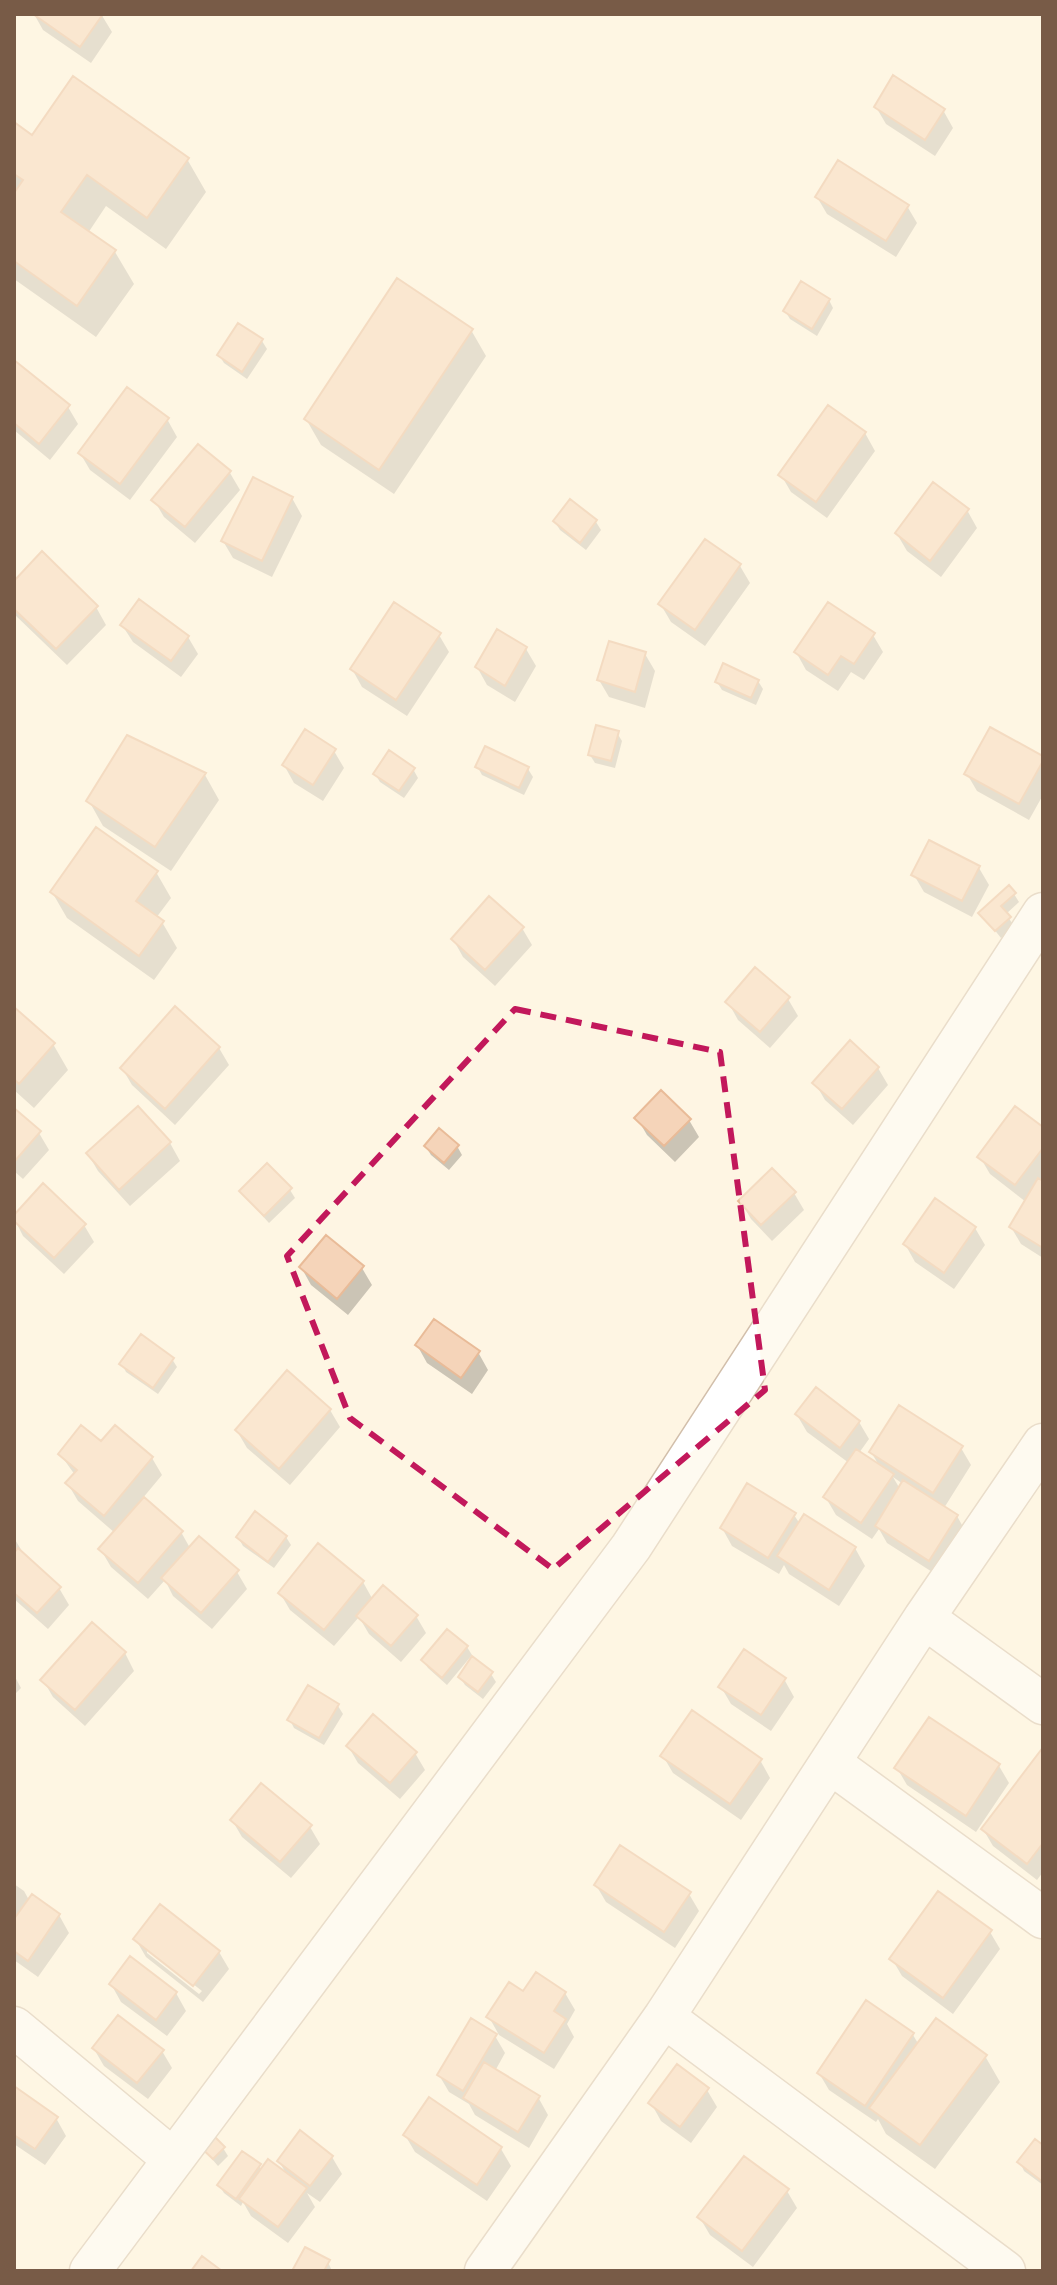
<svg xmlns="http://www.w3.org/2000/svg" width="1057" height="2285" font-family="'DejaVu Sans',sans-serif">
<rect width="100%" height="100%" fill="#fef5e3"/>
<!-- shadow -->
<path fill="#0003" fill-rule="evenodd" d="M34 14H101L112 32 91 63 43 30Z
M876 107 943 110 953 128 935 156 886 124Z
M14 125 32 137 187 159 206 192 166 249 106 206 88 233 115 252 134 284 96 337 14 279Z
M817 197 907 206 917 223 896 257 827 214Z
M829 300 833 308 817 336 790 319 785 311Z
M238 325 262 341 267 349 247 379 224 363 219 355Z
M471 330 486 356 394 494 321 445 306 419Z
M14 363 68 407 78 424 50 460 14 430Z
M167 419 177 437 130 500 90 470 80 453Z
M865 433 875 451 827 518 791 492 781 475Z
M198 447 230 473 240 490 195 543 164 517 154 500Z
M292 498 302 516 272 577 233 558 223 541Z
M571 502 596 522 601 530 586 550 560 530 555 522Z
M967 510 977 528 941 577 907 551 897 534Z
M706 541 740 566 750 583 705 646 671 622 661 605Z
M14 584 96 607 106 625 67 665 14 614Z
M122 625 188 637 198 654 181 677 133 642Z
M439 635 449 652 407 716 362 687 352 669Z
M873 635 883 652 864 680 851 672 838 691 806 670 796 652Z
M526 649 536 666 515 702 487 685 477 667Z
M645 654 655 671 645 708 609 697 599 680Z
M758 681 763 689 756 705 722 690 717 682Z
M617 733 622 741 615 768 595 763 590 755Z
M128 737 205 775 219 800 171 871 103 826 89 801Z
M334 751 344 768 323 801 294 783 284 765Z
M1043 758V795L1029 820 977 791 967 774Z
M477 766 528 769 533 777 524 795 482 775Z
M413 769 418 778 404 798 380 782 375 774Z
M979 868 989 885 972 917 924 892 914 875Z
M156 872 171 898 156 918 162 922 177 948 154 980 67 918 52 892Z
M1014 894 1019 902 1006 914 1014 926 1001 938 981 913Z
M522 928 532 945 495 986 463 957 453 939Z
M788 999 798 1016 770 1048 738 1020 728 1002Z
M14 1009 53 1044 68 1070 34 1108 14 1090Z
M219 1048 229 1065 175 1125 132 1085 122 1068Z
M878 1068 888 1085 853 1125 825 1100 815 1083Z
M137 1109 170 1143 180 1161 130 1206 98 1171 88 1154Z
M14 1110 39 1133 49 1150 23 1179 14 1171Z
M637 1118 689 1120 699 1137 675 1162 647 1135Z
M1043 1129V1178L1040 1182 1043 1184V1258L1021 1244 1011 1227 1026 1202 990 1174 980 1157Z
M457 1146 462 1155 449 1170 431 1155 426 1147Z
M290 1190 295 1198 269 1223 241 1192Z
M794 1193 804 1210 772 1241 751 1219 741 1202Z
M14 1218 84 1225 94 1242 64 1274 23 1236Z
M975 1228 985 1245 954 1289 915 1262 905 1244Z
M301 1267 362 1268 372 1285 348 1315 311 1285Z
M417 1345 478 1352 488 1370 472 1394 427 1363Z
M172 1359 177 1367 158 1394 126 1372 122 1364Z
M330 1410 340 1427 290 1485 247 1448 237 1431Z
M797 1415 859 1422 869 1439 859 1453 880 1467 871 1452 961 1448 971 1465 944 1508 957 1516 967 1534 940 1577 887 1543 879 1529 872 1539 836 1515 826 1498 849 1463 807 1432ZM893 1477 903 1484 900 1489Z
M101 1444 152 1458 162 1475 142 1499 181 1532 190 1548 237 1572 247 1589 212 1629 173 1596 165 1580 148 1599 111 1567 101 1550 115 1533 78 1501 68 1484 75 1475 60 1454Z
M794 1515 800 1524 855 1548 865 1566 839 1606 789 1574 784 1565 779 1574 732 1546 722 1528Z
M238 1537H286L291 1545 274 1568 243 1546Z
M14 1538 25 1556 59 1588 69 1605 48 1629 14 1599Z
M363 1582 373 1600 416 1616 426 1633 401 1662 369 1634 359 1617 334 1646 290 1610 280 1593Z
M447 1631 467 1647 472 1655 447 1685 428 1668 423 1660Z
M125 1653 134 1671 85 1726 53 1697 43 1680Z
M491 1674 496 1682 483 1699 465 1685 460 1677Z
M14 1675 21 1688 14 1695Z
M784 1679 794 1697 771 1731 731 1704 721 1687Z
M338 1706 343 1714 324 1745 294 1728 290 1720Z
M348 1746 415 1753 425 1770 400 1799 358 1763Z
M1043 1754V1872L1037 1880 993 1846 983 1829Z
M663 1756 760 1760 770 1778 741 1820 673 1773Z
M999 1766 1009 1783 976 1832 907 1785 897 1768Z
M232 1820 310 1827 320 1844 291 1878 242 1837Z
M14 1884 24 1891 29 1900 59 1915 69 1933 38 1977 14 1960Z
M596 1885 689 1894 699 1911 675 1948 606 1902Z
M990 1932 1000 1949 953 2014 902 1976 892 1959Z
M136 1940 219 1952 229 1969 203 2002 146 1957ZM147 1948 202 1991 199 1994 147 1953Z
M111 1984 176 1993 186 2011 167 2036 121 2002Z
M565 1993 575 2010 567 2024 574 2037 554 2069 499 2035 489 2017 524 1994Z
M867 2003 913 2035 919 2045 985 2056 1000 2082 935 2169 886 2134 878 2119 876 2122 829 2090 819 2073Z
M495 2036 505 2053 495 2071 538 2097 548 2115 529 2148 475 2115 469 2104 449 2092 439 2075Z
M94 2049 162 2051 172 2068 148 2099 104 2066Z
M14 2089 56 2118 66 2136 45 2165 14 2144Z
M707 2090 717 2107 691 2143 661 2121 651 2103Z
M429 2100 501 2149 511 2166 487 2201 415 2152 405 2135Z
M199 2144 223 2148 228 2156 218 2166Z
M1043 2148V2185L1024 2171 1020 2162Z
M332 2157 342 2174 320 2202 307 2193 315 2207 288 2243 251 2216 243 2202 241 2206 224 2193 219 2185 259 2166 262 2170 288 2177 279 2161Z
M787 2191 797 2208 753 2267 710 2235 700 2218Z
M328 2262 332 2271H294Z"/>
<!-- building -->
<path fill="#f5d4b9" stroke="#e9bb98" stroke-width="2" d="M33 14H103L80 47Z
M893 75 945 109 925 140 874 107Z
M73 76 189 158 147 218 87 175 61 212 116 250 77 306 14 261V193L23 180 14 174V122L32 135Z
M838 160 909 205 886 241 815 197Z
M397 278 473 329 379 470 304 419Z
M801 281 830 299 812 329 783 311Z
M238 323 263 339 242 372 217 355Z
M14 360 70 405 39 444 14 423Z
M127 387 169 418 120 484 78 453Z
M828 405 866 432 816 502 778 475Z
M198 444 231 471 185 527 151 500Z
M253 477 293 497 262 561 221 541Z
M933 482 969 509 930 561 895 533Z
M570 499 597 520 580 543 553 521Z
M705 539 741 564 695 630 658 604Z
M42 551 98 606 56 649 14 609V581Z
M139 599 189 636 171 661 120 625Z
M394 602 441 633 396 700 350 669Z
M828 602 875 633 854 664 841 656 828 675 794 652Z
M497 629 527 647 505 686 475 667Z
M609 641 646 652 635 692 597 680Z
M723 663 759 680 751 698 715 682Z
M596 725 619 731 611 761 588 755Z
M990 727 1043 756V761L1019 804 964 774Z
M305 729 336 749 313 785 282 765Z
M127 735 206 773 155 847 86 801Z
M485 746 529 767 519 788 475 767Z
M389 750 415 768 399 791 373 774Z
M96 827 158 871 136 901 164 921 139 956 50 892Z
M929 840 980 866 962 901 911 875Z
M1009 885 1016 893 1001 906 1011 917 995 931 978 913Z
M489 896 524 927 485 970 451 939Z
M755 967 790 997 760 1032 725 1002Z
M175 1006 220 1047 165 1109 120 1068Z
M14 1007 55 1043 19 1084 14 1079Z
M850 1040 879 1067 842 1109 812 1083Z
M661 1090 691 1119 664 1146 634 1118Z
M138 1106 171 1142 119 1190 86 1153Z
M1015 1106 1043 1127V1148L1015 1185 977 1157Z
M14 1108 41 1131 14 1162Z
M439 1128 459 1145 444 1163 424 1146Z
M267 1163 292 1188 264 1216 239 1191Z
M772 1168 796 1192 761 1225 738 1201Z
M1038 1178 1043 1181V1248L1009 1227Z
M43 1183 86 1224 54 1258 14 1221V1215Z
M935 1198 976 1227 944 1273 903 1244Z
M326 1235 364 1266 337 1299 299 1267Z
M434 1319 480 1351 461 1378 415 1345Z
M141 1334 174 1358 153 1388 119 1364Z
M287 1370 331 1409 279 1469 235 1430Z
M816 1387 860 1421 840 1448 795 1414Z
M899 1405 963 1446 933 1493 869 1452Z
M81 1425 101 1441 115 1425 153 1457 104 1516 65 1483 77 1470 58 1454Z
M856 1449 894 1474 861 1523 823 1497Z
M903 1480 958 1515 929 1561 875 1526Z
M747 1483 796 1513 768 1558 720 1528Z
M144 1497 183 1531 138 1583 98 1549Z
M255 1511 287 1536 268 1562 236 1537Z
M804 1514 856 1547 829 1590 777 1556Z
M199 1536 239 1570 201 1613 161 1578Z
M318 1543 364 1581 324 1630 278 1593Z
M18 1548 61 1587 37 1613 14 1593V1553Z
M383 1585 418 1615 391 1646 356 1616Z
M92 1622 126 1652 75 1710 40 1680Z
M447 1629 468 1646 442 1678 421 1660Z
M744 1649 786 1678 761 1715 718 1687Z
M472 1656 493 1672 478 1692 458 1677Z
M308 1685 339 1704 319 1738 287 1720Z
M692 1710 762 1759 730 1804 660 1756Z
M373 1714 417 1752 390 1783 346 1746Z
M929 1717 1000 1764 966 1816 894 1768Z
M1041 1750 1043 1752V1843L1027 1864 981 1829Z
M261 1783 312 1825 280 1862 230 1820Z
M620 1845 691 1892 664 1932 594 1885Z
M938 1891 992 1930 943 1998 889 1959Z
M32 1894 60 1914 28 1961 14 1951V1919Z
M160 1904 220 1951 193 1986 133 1939Z
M130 1956 177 1992 156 2020 109 1984Z
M536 1972 566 1992 554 2011 566 2019 544 2053 486 2017 509 1982 523 1991Z
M866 2000 914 2033 865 2106 817 2073Z
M118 2015 164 2050 137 2083 92 2048Z
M471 2018 497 2034 463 2091 437 2075Z
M936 2018 987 2055 920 2145 869 2108Z
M484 2062 540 2096 518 2132 463 2098Z
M677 2064 709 2088 680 2127 648 2103Z
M14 2086 58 2117 35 2149 14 2135Z
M429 2097 502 2147 477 2185 403 2135Z
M300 2130 333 2156 310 2186 277 2161Z
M209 2131 225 2147 213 2159 197 2144Z
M1035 2139 1043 2145V2182L1017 2162Z
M242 2151 261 2164 236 2199 217 2185Z
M744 2156 789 2189 742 2251 697 2217Z
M268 2159 307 2188 278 2227 239 2199Z
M305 2247 330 2260 324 2271H292Z
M202 2256 222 2271H191Z"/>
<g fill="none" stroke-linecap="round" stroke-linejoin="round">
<!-- minor casing -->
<g stroke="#d2bfab" stroke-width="43">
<path id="minor" d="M924 1618 1043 1704
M830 1763 1043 1918
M664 2017 1005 2271
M14 2027 173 2159
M90 2271 631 1547 1043 913
M485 2271 664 2017 924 1618 1043 1444"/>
</g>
<!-- minor -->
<use href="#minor" stroke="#fff" stroke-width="40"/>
</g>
<!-- marked area -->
<path d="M0 0H1057V2285H0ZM515 1009 720 1052 765 1390 553 1569 350 1418 287 1256Z" fill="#fef5e3" fill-opacity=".55" fill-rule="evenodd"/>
<path fill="none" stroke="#c2185b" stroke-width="6" stroke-dasharray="16 10" stroke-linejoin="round" d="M515 1009 720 1052 765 1390 553 1569 350 1418 287 1256Z"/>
<!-- border -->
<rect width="1057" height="2285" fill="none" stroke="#785b47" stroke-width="32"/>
</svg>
